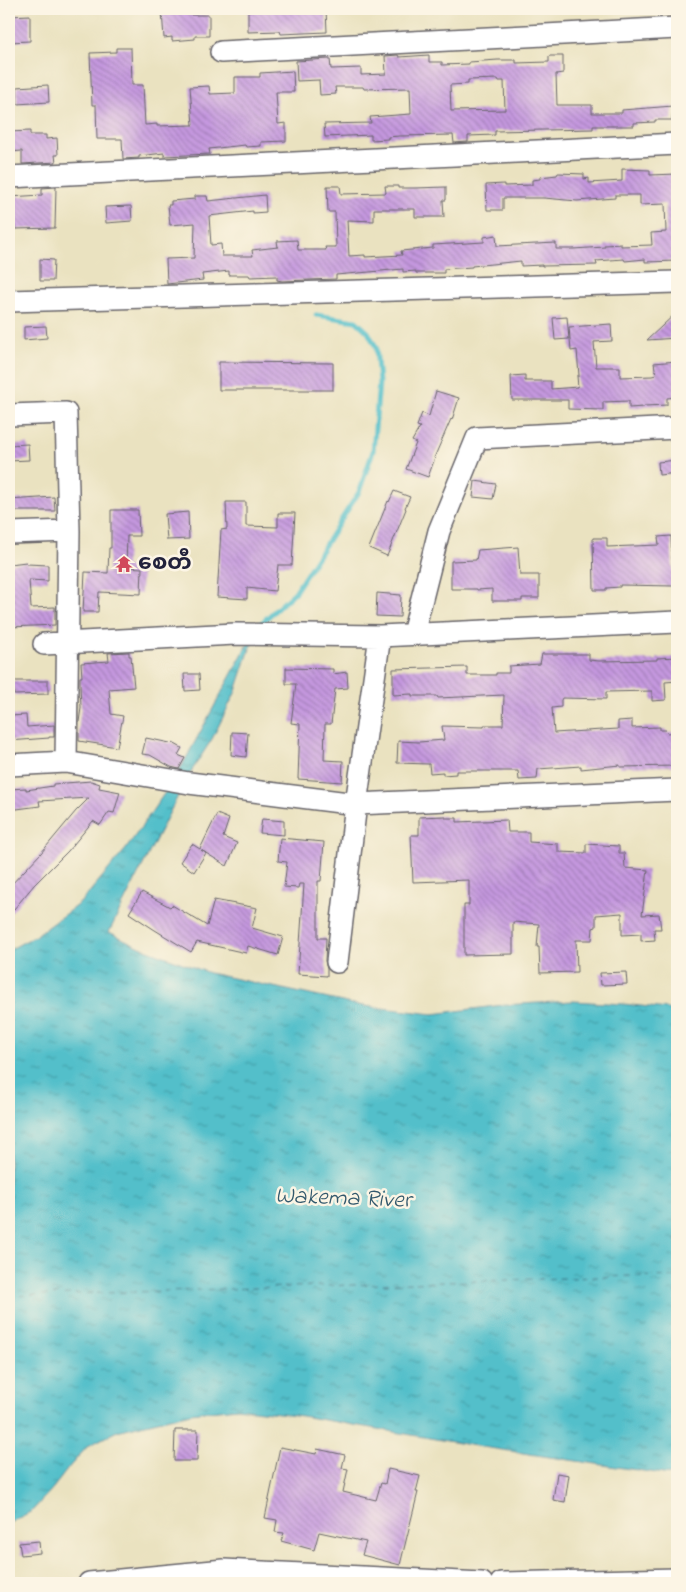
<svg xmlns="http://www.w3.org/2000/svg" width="686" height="1592" font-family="'Indie Flower','Noto Sans Myanmar',sans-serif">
<defs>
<pattern id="water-ripples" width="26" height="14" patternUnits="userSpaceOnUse" patternTransform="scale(1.25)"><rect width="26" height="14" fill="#52bfca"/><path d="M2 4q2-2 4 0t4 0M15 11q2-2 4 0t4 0" fill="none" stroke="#449ba5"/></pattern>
<pattern id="building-back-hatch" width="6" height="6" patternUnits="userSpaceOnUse" patternTransform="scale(1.25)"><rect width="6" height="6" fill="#c598df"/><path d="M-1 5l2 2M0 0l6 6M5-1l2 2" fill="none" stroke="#a07cb6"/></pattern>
</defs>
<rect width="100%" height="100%" fill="#fcf5e5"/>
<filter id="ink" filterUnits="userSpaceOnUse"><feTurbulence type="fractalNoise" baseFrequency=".02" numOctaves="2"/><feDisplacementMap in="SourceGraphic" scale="10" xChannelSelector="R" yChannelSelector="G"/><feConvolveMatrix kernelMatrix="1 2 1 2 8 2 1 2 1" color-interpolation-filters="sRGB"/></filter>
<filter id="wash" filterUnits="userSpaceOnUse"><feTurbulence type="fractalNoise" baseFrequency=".0096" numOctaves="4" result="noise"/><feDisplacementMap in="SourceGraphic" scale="20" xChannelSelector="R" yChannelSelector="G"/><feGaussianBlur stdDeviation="1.12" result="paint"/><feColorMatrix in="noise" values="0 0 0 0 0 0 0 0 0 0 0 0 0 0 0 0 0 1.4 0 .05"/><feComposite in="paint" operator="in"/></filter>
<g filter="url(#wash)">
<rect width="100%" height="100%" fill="#eae2c0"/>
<!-- water -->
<path fill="url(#water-ripples)" stroke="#3a7082" d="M257 627 236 691 212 739 187 778 109 932 140 947 209 973 356 1005 433 1014 503 1005 573 1001 623 1004 667 1009 677 1013V1476L476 1446 296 1415 237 1408 190 1413 117 1431 88 1446 70 1466 53 1488 32 1511 9 1523V950L35 936 80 903 126 849 177 775Z"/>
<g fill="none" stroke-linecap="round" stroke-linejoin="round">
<!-- stream -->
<path stroke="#52bfca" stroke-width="5" d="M257 627 295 592 359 492 373 451 379 383 376 347 368 332 356 321 316 315"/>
<!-- ferry -->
<path stroke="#33596d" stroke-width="1" stroke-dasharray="6 5" stroke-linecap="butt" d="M9 1296 631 1276 677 1277"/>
</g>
<g id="blocks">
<!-- building -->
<path fill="url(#building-back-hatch)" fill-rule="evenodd" d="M191 9V15H209V36H195V39L172 41V37L164 38 162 12Z
M263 9H326L327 32 281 34 280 31 248 32V11L263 10Z
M30 15V41L9 42V16Z
M116 48H131L132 85H143L145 125 157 124V126L193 125 190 87 209 86 210 94 235 93V77H260V73L293 71 294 92H276L278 124 286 123V141L261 142V146L246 147 245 145 209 149 210 154 164 156V153L139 156V158L123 159 122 139H97L96 105H92L90 53 116 52Z
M398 55 399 57 429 55V62H442V65L469 64V62L498 60H516V63L549 62V56H563V73L556 74 557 105H592V113H622V110L673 106 672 120H655V122L634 123V126H593V129L495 131V135L468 136V142L454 143 453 135 399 136 388 137V139L371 140V135L325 137 324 124 371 123 370 117 411 114 410 88 364 89 363 87H335L336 94 320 95 319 80 297 81 296 61 330 59 331 69 361 68V75L386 74 385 56ZM498 79 499 81H504L505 110 451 111 450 85 468 84V80Z
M48 85 49 102 17 104V87Z
M30 131V135H46V139L57 138 58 155H55L56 162 22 164V151L9 152V132Z
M622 169 650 170V175L677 174V261L645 262V259L625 261 624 259 596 261 597 265 542 266V265L521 266V261L472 266V267L444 269V273H416V271L403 272V269L336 275V279L282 281 277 280V276L250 277 249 275H229V271L202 274 203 280 167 284 166 259 194 258 195 223 170 225 168 205H171V201L195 199V196H207L208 201 265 195 266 212 253 213V211L209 216 211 245 221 244 222 256H253L252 250 278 247 277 241 297 240 298 250H326L325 247H336L335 212H328L327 186H340L341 194 386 193 385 186H398V188H415L446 187V200H443L444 217H415V209H374V221L347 220 349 256 365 255V257L402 255 401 251 433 248V245L484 242V237L496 235 497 246 556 243V249H573L605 247V245L621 244V246L652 245 651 233 666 232 665 204 640 205V195H615V198L577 201 544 198H503V210H487L486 185 504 184V186L532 185V180L540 179V177L557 175 558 173 584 174V179L589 178V183L622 181Z
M56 187 55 228 15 229 14 218H9V197L42 195V188Z
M131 206 132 221 106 223 105 207Z
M40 259 54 260 53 281H40Z
M677 312V338L647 340Z
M567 317 569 339 555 340 553 318Z
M611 324 612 341 594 342 596 367H620V377L652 376 656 375 654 363 677 361V397L667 398V405L644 406V407L629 408V401L603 402V410L568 409V400H512L511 376 525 375V381H551V389L578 387 577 376H579L577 350 571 351 569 327Z
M46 326 47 338 24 340V327Z
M219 362 333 363V390H219Z
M436 391 459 398 452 420 451 419 434 458H435L428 477 406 469 416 443 412 441 420 427 417 426 422 413 429 416Z
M28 444 29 460 9 461V445Z
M677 460V473L659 475 658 462Z
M475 481 496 484 493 499 473 497Z
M394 491 410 497 405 508 406 509 387 556 369 548 388 501 389 502Z
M54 497 55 511H9V500Z
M226 502H246V526L278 527V513H295L292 565H278L275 591 247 588V599L217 597 221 530 227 529Z
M111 510H138L139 536H127L126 567 142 568 141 594 99 592 98 612H83L85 572 108 573 109 548H111Z
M188 512 189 539 167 540 165 514Z
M671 536 674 586 620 585V587L606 588V590H594L593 538H607V547L659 545 658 537Z
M518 547 520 575H539V598H522V601H492V589L477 590V589H451V561L476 560 478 550Z
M26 562 27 564 48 565V581L29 580 31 608 55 607V625L10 627 9 611H13L10 564Z
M377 593 401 595 400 617 376 616Z
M129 652V656H131L134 687 109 689 111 714 123 716 117 747 79 741V722L81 708 80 684V677H82L81 663 109 661 108 653Z
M542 654H589V660L599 661 657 660V658L677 657V681L665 682 666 700 652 701V691L606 692V699L562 698 561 700V707L552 708 554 733 618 729V721L632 720V728L660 727V730H666L667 733 677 732V766L620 767V765L581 769V766L538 769 537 779 519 780 518 771H456V774L443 775V772L430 773 429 764 397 763 398 741 419 742 444 740 442 726 484 727V725H503L504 695 438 698 437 696H412V694L393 695V669L467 667V675H496V673H509V666L540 664Z
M286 668 333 669V674L347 672 348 688 335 689 331 724H325L324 760 343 761 342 782 298 779 300 724 291 723 296 684H286Z
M184 674H199L200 690 185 691Z
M13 681H48V694L14 695Z
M26 715 27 727 54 725V737H49V738L9 741V716Z
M232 732 248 733 246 757 231 755Z
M146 738 170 743 171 742 182 748 178 755 185 758 179 769 171 767 150 755 142 754Z
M91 781 100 784 99 788 120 792 114 813 109 812 100 825 93 821 68 851 34 885 9 915V887L41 853 76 811 89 798 39 801 40 806 9 810V789L26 788V790L53 786V784Z
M217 814 229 819 223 837 237 843 227 866 201 850 206 853 194 872 180 862 192 844 200 849Z
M445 816V818H457V822L507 820 508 832H529V842L558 844V852L586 853V844L619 846V853H624L625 868 648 870 642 915 659 914 661 929H654L655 940 641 941V934L622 935V913L596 915V927L593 928 592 940H576L577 972 540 973 539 947H537L539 924 513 922V954L464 955V905H469V880L413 882 411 835H419V817Z
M262 819 284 821V835L260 833Z
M280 838 324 842 321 881H318V938H326L325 961 327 969V976L298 974 304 884H299L298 888 284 887 287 862 278 861Z
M142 892 170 907 172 905 207 926 214 900 257 908 252 928 283 937 278 955 248 946 246 953 197 942 191 952 155 930 129 913Z
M626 972 627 984 601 985 600 973Z
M175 1430H198L197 1461H174Z
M280 1447 316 1454 317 1449 345 1455 342 1468 348 1469 343 1492 376 1500 381 1483 385 1484 388 1469 420 1476 416 1492H418L400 1565 362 1555 366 1542 319 1532 314 1550 281 1541 284 1533 275 1532 277 1520 265 1518Z
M557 1473 569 1475 565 1502 553 1500Z
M39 1541 40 1553 21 1555 19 1543Z"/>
</g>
</g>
<g filter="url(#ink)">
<use href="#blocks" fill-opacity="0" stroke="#68656a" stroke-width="1"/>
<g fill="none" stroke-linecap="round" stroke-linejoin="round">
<!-- minor casing -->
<g stroke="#68656a" stroke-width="24">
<path id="minor" d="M221 52 677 28
M9 177 677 144
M9 301 677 282
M9 415 66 413 69 531 66 762
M9 533 69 531
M413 634 439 531 477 438 677 428
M44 644 235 634 380 636 677 622
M9 765 66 762 189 783 356 804 677 790
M337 962 356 804 380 636
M89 1583 224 1570 482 1583
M501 1583 677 1579"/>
</g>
<!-- minor -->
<use href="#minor" stroke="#fff" stroke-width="21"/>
</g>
</g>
<!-- icons -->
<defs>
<g id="temple-bare" transform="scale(1.35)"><path d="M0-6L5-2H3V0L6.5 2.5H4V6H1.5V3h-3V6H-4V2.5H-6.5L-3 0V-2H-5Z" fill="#d1495b" stroke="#fcf5e5" stroke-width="2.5" paint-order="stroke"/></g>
</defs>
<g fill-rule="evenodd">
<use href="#temple-bare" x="124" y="564"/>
</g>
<g text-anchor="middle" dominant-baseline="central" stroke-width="5" stroke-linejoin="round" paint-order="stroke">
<!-- poi labels -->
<g font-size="22" font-weight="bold" fill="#22223b" stroke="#fcf5e5" text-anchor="start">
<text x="138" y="564">စေတီ</text>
</g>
<!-- water labels -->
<g font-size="24" font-style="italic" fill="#33596d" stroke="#fcf5e5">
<text transform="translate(343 1199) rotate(2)">Wakema River</text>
</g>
</g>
<!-- margin -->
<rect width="686" height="1592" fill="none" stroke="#fcf5e5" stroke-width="30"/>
</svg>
